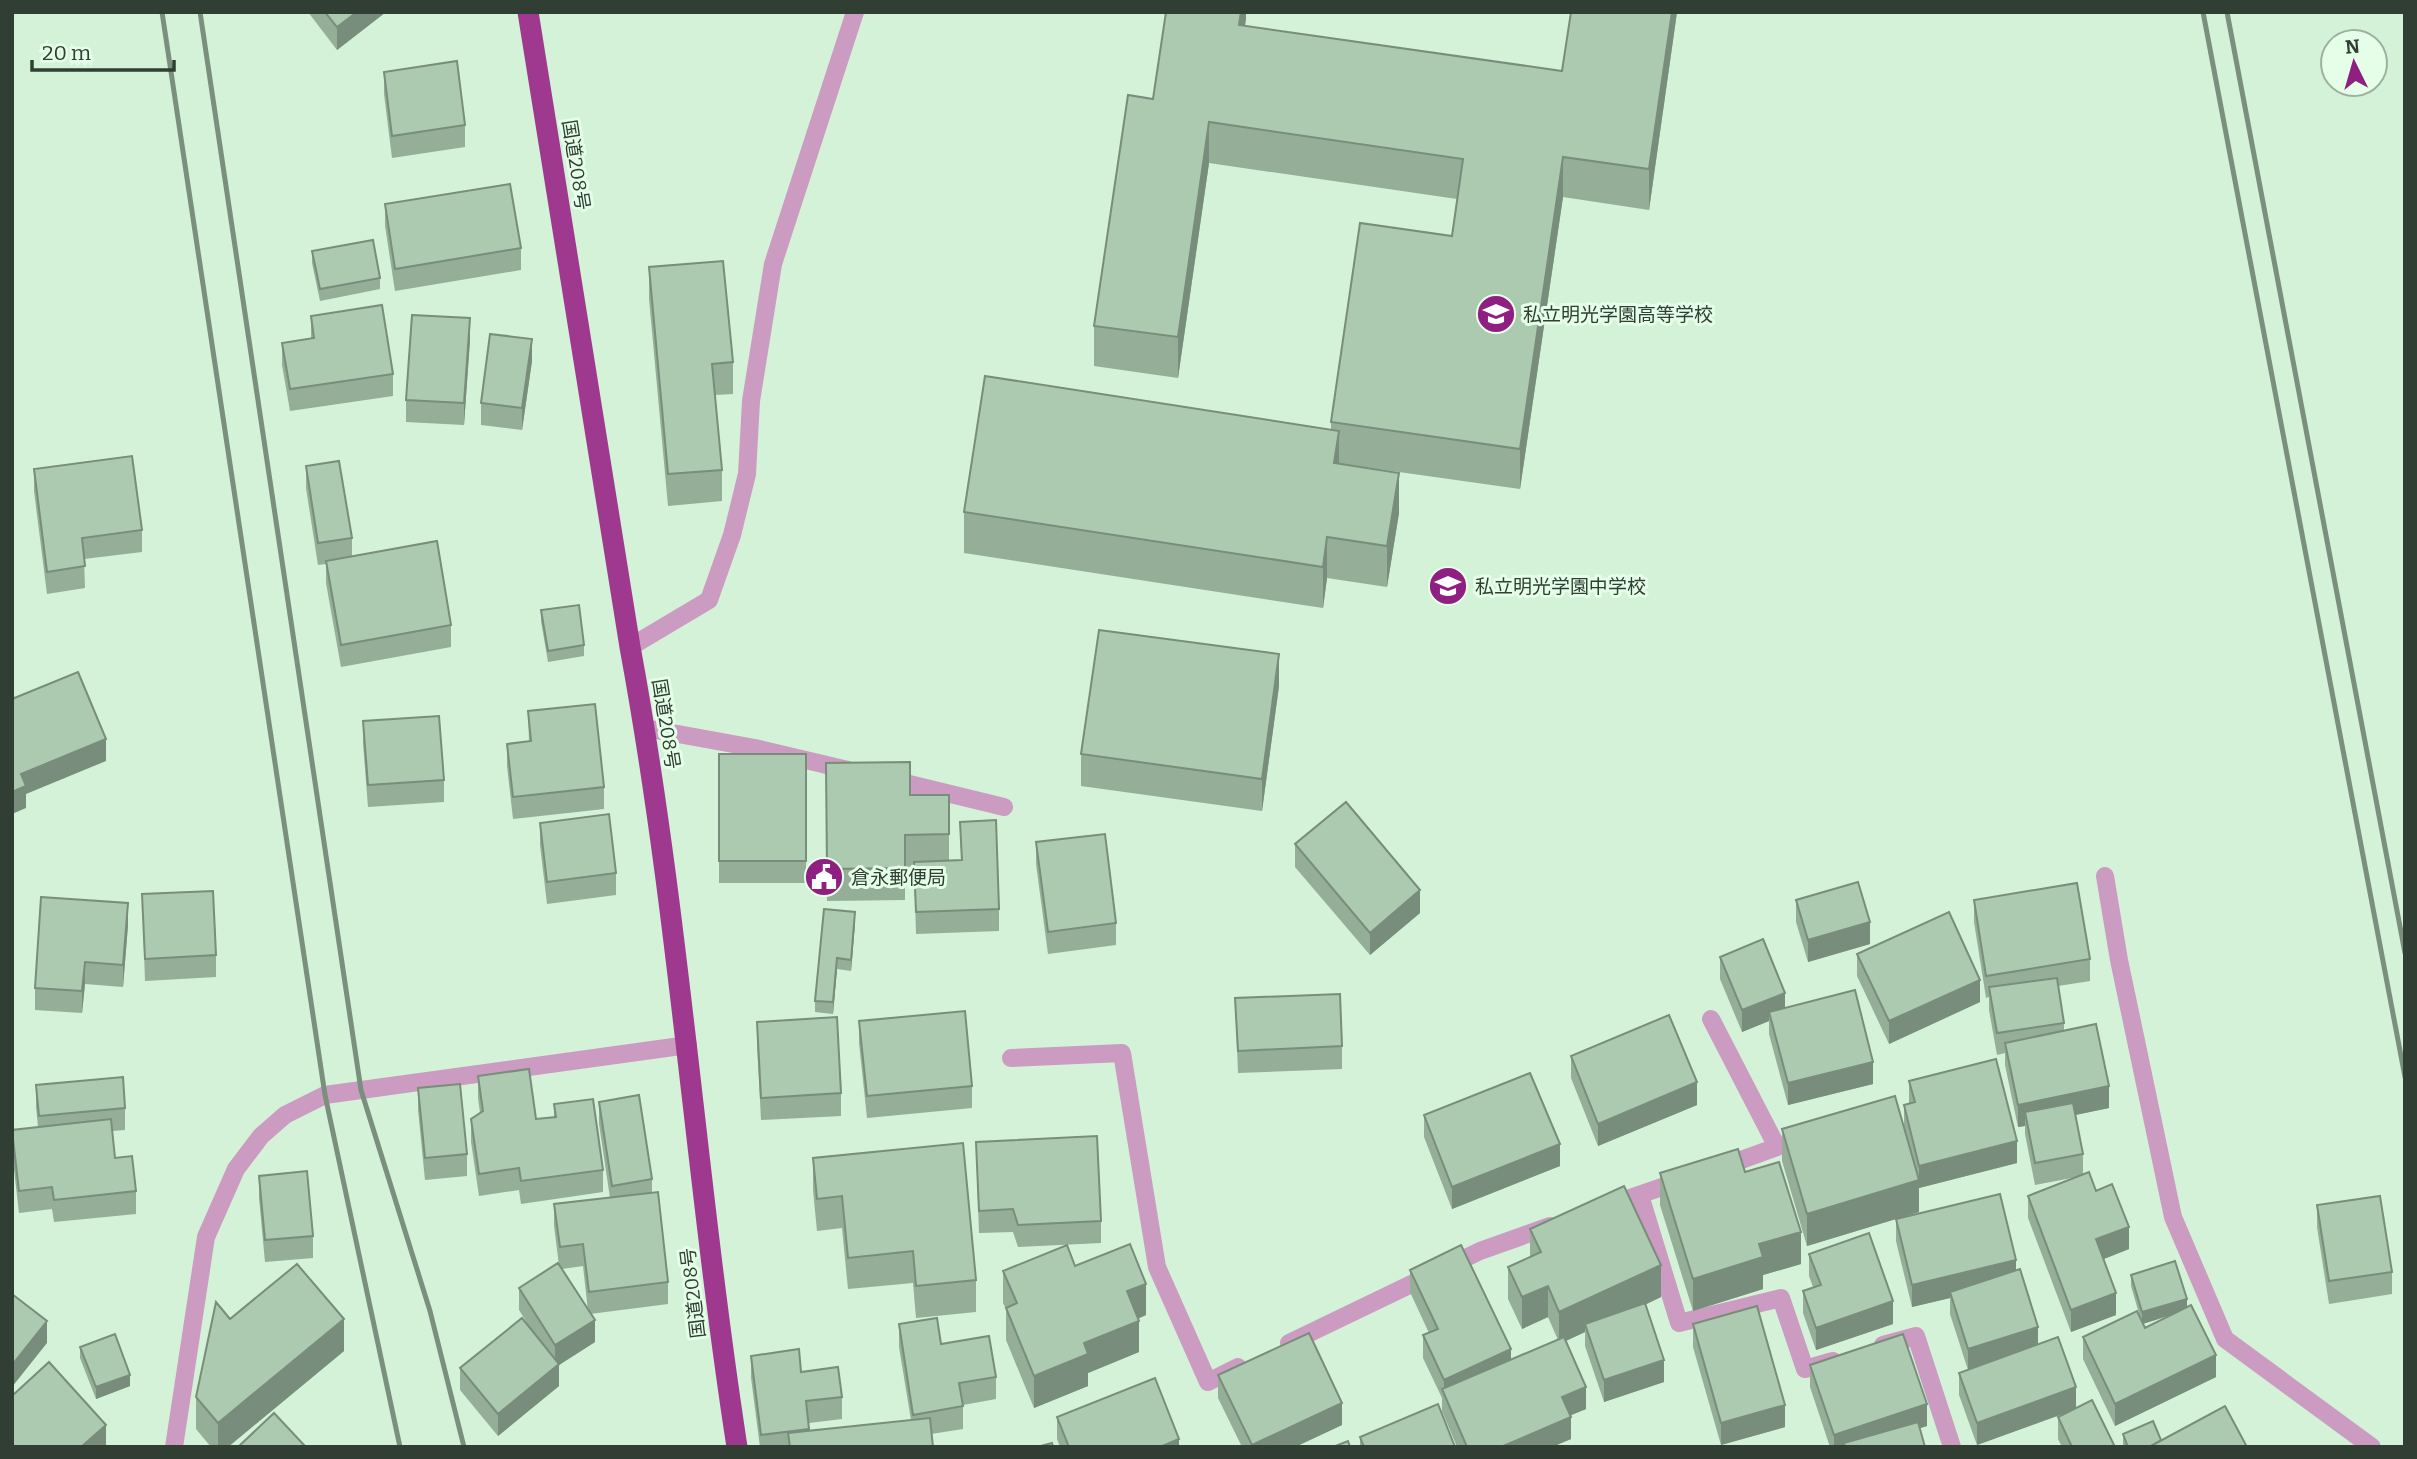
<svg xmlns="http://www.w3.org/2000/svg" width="2417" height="1459" font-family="Bitter,'Noto Sans JP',serif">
<rect width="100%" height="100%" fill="#d3f2d7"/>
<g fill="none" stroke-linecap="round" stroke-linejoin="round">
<!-- minor -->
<path stroke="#cb9bc1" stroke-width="18" d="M630 647 709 600 732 535 747 474 751 401 773 264 855 12
M645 728 755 748 848 770
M889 779 1004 807
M2105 876 2119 960 2173 1217 2225 1339 2372 1447
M1711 1019 1777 1147 1719 1168
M1011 1058 1122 1053 1157 1267 1208 1382 1238 1367
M1640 1195 1679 1323 1781 1298 1805 1369 1833 1361
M1610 1205 1682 1180
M1289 1343 1480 1251 1550 1226
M1883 1345 1916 1336 1952 1447
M174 1447 206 1237 236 1169 261 1136 285 1115 325 1095 688 1045"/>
<!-- highway -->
<path stroke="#9f3990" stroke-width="21" d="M528 12 630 647C679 912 696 1181 737 1447"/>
<!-- rail -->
<path stroke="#7a8f7d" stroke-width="5" d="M162 12 325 1095 400 1447
M200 12 361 1090 430 1311 464 1447
M2203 12 2405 1077
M2227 12 2405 953"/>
</g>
<!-- wall -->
<path fill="#94ae97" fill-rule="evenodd" d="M308 12H386L337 50Z
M1246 12 1245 26 1562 71 1571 12H1677L1649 210 1563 197 1520 489 1342 464 1399 513 1387 587 1327 578 1323 608 964 553V512L1331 429V422L1452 236 1457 199 1209 163 1178 378 1094 366V326L1153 99Z
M384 72 465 125V147L392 158 384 94Z
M385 204 521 248V270L395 291 385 226Z
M312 251 380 278V289L320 301 312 263Z
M649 267 733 362V394L715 395 722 470V501L668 506 649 299Z
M311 316 393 374V396L290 411 282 365V343L311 339Z
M470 340 464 425 406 422V400Z
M532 361 522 430 481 425V403Z
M306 466 352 538V556L451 625V647L341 667 326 583V564L318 565 306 488Z
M34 469 142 530V552L84 559 85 588 47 594 34 491Z
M541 610 584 645V656L548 662 541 621Z
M1279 686 1262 811 1081 786V754Z
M528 711 604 787V809L513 819 507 766V744L529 741Z
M363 721 444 780V802L368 807 363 743Z
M719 754H806V883H719Z
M826 763 910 795H949V861L961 860 960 822 999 909V931L916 934 914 867H905V900L827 901Z
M540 823 616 873V895L547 904 540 845Z
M1036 842 1116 923V945L1048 954 1036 864Z
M1295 844 1420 913 1370 955 1295 867Z
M142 894 216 955V977L145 981Z
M1796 900 1870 944 1808 962 1796 922Z
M1974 900 2090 959V981L2058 986 2064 1023V1031L2109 1108 2075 1115 2083 1154V1175L2096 1191 2129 1249 2104 1259 2116 1315 2071 1332 2028 1218V1196L2077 1177 2035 1185 2025 1134V1126L2018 1127 2005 1065V1053L1997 1055 1989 1010V997L1986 998 1974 922Z
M855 923 851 971 837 969 833 1014 815 1012V1001Z
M128 925 123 987 85 984 82 1013 35 1010V988Z
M1857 954 1980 1002 1889 1044 1857 976Z
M1720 957 1785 1008 1873 1084 1788 1105 1769 1034V1021L1742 1032 1720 979Z
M1235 998 1342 1046V1069L1238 1073Z
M859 1021 972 1086V1108L867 1118 859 1043Z
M757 1022 841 1093V1116L761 1120 757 1044Z
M1571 1056 1697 1105 1598 1146 1571 1078Z
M478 1076 536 1119 554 1117V1104L603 1170V1192L521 1204 519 1190 479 1196 471 1142V1119L480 1113 478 1098Z
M1909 1081 2017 1163 1919 1188V1212L1899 1218 2016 1270 2038 1344 2076 1408 2115 1447H2062L2058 1439V1417L2063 1414 1977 1445 1959 1395V1373L1968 1370 1950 1314V1298L1912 1307 1896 1241V1219L1807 1246 1782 1161V1129L1904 1128V1105L1909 1104Z
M36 1085 125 1108V1130L112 1131 115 1158 136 1191V1214L54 1222 52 1209 19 1213 12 1152V1130L38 1127 36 1107Z
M418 1088 467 1154V1176L425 1180 418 1110Z
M599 1102 652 1179V1193L668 1282V1304L590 1314 595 1342 559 1365V1386L498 1436 460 1390V1368L531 1329 519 1310V1288L559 1265 554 1226V1204L610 1198 599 1124ZM583 1266 588 1311 562 1269Z
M1424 1115 1560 1166 1452 1209 1424 1137Z
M976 1142 1101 1221V1243L1018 1247 1013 1232 979 1233Z
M813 1158 976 1280V1312L916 1318 913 1283 848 1289 842 1228 817 1231 813 1190Z
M1745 1172 1801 1264 1763 1275V1289L1693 1311 1660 1205V1173Z
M259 1176 313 1236V1258L265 1262 259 1198Z
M2317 1205 2392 1272V1294L2329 1304 2317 1227Z
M1530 1229 1661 1297 1645 1305 1664 1382 1604 1402 1585 1346V1332L1566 1341 1586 1409 1570 1415 1571 1439 1552 1447H1457L1442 1411V1398L1423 1358V1335L1429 1333 1410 1292V1270L1511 1360 1558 1340 1548 1317 1522 1329 1508 1299V1267L1530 1257Z
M1809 1254 1893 1324 1816 1350 1803 1313V1291L1813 1287 1809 1276Z
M1075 1266 1146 1315 1138 1319 1139 1352 1088 1373V1386L1034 1408 1006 1340V1309L1003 1303V1271Z
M2131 1275 2187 1307 2216 1377 2115 1426 2083 1359V1337L2140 1317 2131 1286ZM2170 1315 2145 1328 2143 1324 2156 1320Z
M230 1319 344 1351 228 1447H211L196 1429V1397Z
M899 1324 941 1344 996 1377V1399L963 1405V1429L931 1434 933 1447H760L751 1378V1356L801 1372 842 1397V1419L809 1423V1431L911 1420 899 1347Z
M1693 1324 1785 1427 1721 1445 1693 1347Z
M80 1347 130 1386 96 1399 80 1358Z
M1810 1365 1927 1426 1919 1428 1925 1447H1830L1810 1387Z
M1218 1375 1342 1425 1295 1447H1242L1218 1398Z
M1057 1417 1179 1447H1060L1057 1439Z
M2123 1434 2161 1440 2247 1447H2123Z
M1360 1437 1455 1447H1360Z"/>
<!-- shaded-wall -->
<path fill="#788d7b" d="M357 12H386L337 50V27Z
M1241 12H1246V19L1239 65V25Z
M1672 12H1677L1649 210V169Z
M1209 122V163L1178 378V337Z
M1563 157V197L1520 489V449Z
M470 318V340L464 425V403Z
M532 339V361L522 430V408Z
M1339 431V471L1334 463Z
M1399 473V513L1387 587V546Z
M1327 537V578L1323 608V567Z
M1279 654V686L1262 811V779Z
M106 739V761L26 794V808L12 814V792L21 774Z
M1420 890V913L1370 955V933Z
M128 903V925L123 987V965Z
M855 912V923L851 971V960Z
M1870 922V944L1808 962V940Z
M837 958V969L833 1014V1002Z
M85 962V984L82 1013V991Z
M1980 980V1002L1889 1044V1021Z
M1785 993V1015L1769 1012V1021L1742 1032V1010Z
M1873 1062V1084L1788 1105V1083Z
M1697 1082V1105L1598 1146V1124Z
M2109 1086V1108L2027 1125 2025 1112V1126L2018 1127V1105Z
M2017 1141V1163L1919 1188V1212L1807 1246V1214L1919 1180V1166Z
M1560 1144V1166L1452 1209V1187Z
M2129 1227V1249L2096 1262V1239Z
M1801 1232V1264L1763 1275V1289L1693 1311V1279L1759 1244Z
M2016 1260V1282L1950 1292V1298L1912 1307V1285Z
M1661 1265V1297L1588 1331 1585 1324V1332L1559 1344V1312Z
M1146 1284V1315L1127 1323V1291Z
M1548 1286V1317L1522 1329V1297Z
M2116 1293V1315L2071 1332V1310Z
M2187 1299V1310L2142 1324V1312Z
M1893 1301V1324L1816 1350V1328Z
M344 1319V1351L228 1447H218V1423Z
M595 1320V1342L559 1365V1386L498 1436V1414L555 1367V1345Z
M47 1321V1343L12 1387V1365Z
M1139 1321V1352L1088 1373V1386L1034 1408V1376L1084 1343Z
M2038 1327V1349L1968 1371V1349Z
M1511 1349V1371L1444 1393V1380Z
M2216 1355V1377L2115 1426V1404Z
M1664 1360V1382L1604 1402V1380Z
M130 1375V1386L96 1399V1387Z
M1586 1387V1409L1562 1419V1397Z
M2076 1387V1409L1977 1445V1423Z
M1342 1403V1425L1295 1447H1252V1445Z
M1927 1404V1426L1863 1447 1844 1443V1447H1834V1435Z
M1785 1405V1427L1721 1445V1423Z
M1571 1417V1439L1552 1447H1501Z
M106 1425V1447H81Z
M1179 1439V1447H1160Z"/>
<!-- building -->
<path fill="#accab0" stroke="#788d7b" stroke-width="2" d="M325 12H357L337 27Z
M1166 12H1241L1239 25 1562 71 1571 12H1672L1649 169 1563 157 1520 449 1331 422 1360 223 1452 236 1463 159 1209 122 1178 337 1094 326 1128 95 1153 99Z
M457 61 465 125 392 136 384 72Z
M510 184 521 248 395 269 385 204Z
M373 240 380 278 320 289 312 251Z
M723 261 733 362 712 364 722 470 668 474 649 267Z
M382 305 393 374 290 389 282 343 314 338 311 316Z
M412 315 470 318 464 403 406 400Z
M490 334 532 339 522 408 481 403Z
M985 376 1339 431 1334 463 1399 473 1387 546 1327 537 1323 567 964 512Z
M132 456 142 530 82 538 85 566 47 572 34 469Z
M339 461 352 538 318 543 306 466Z
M437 541 451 625 341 645 326 561Z
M579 605 584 645 548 651 541 610Z
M1099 630 1279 654 1262 779 1081 754Z
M78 672 106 739 21 774 26 786 12 792V699Z
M595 704 604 787 513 797 507 744 531 741 528 711Z
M439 716 444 780 368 785 363 721Z
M719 754H806V861H719Z
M910 762V795H949V834L905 835V868L827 869 826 763Z
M1346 802 1420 890 1370 933 1295 844Z
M609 814 616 873 547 882 540 823Z
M996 820 999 909 916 912 914 862 962 860 960 822Z
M1105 834 1116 923 1048 932 1036 842Z
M1858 882 1870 922 1808 940 1796 900Z
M2077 883 2090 959 1986 976 1974 900Z
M213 891 216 955 145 959 142 894Z
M41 897 128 903 123 965 85 962 82 991 35 988Z
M824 909 855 912 851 960 837 958 833 1002 815 1001Z
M1949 912 1980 980 1889 1021 1857 954Z
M1763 939 1785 993 1742 1010 1720 957Z
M2057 978 2064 1023 1997 1033 1989 987Z
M1855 990 1873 1062 1788 1083 1769 1012Z
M1340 994 1342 1046 1238 1051 1235 998Z
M965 1011 972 1086 867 1096 859 1021Z
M1669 1015 1697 1082 1598 1124 1571 1056Z
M837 1017 841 1093 761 1098 757 1022Z
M2096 1024 2109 1086 2018 1105 2005 1043Z
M1996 1059 2017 1141 1919 1166 1904 1105 1915 1102 1909 1081Z
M529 1069 536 1119 556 1117 554 1104 593 1099 603 1170 521 1181 519 1168 479 1174 471 1119 483 1111 478 1076Z
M1530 1073 1560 1144 1452 1187 1424 1115Z
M123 1077 125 1108 39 1116 36 1085Z
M460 1084 467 1154 425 1158 418 1088Z
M639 1095 652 1179 612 1186 599 1102Z
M1895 1096 1919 1180 1807 1214 1782 1129Z
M2073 1103 2083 1154 2035 1163 2025 1112Z
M111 1119 115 1158 132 1156 136 1191 54 1200 52 1187 19 1191 12 1130Z
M1097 1136 1101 1221 1018 1225 1013 1209 979 1211 976 1142Z
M963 1143 976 1280 916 1286 913 1251 848 1258 842 1196 817 1199 813 1158Z
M1738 1149 1745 1172 1779 1162 1801 1232 1759 1244 1763 1257 1693 1279 1660 1173Z
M307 1171 313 1236 265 1240 259 1176Z
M2089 1172 2096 1191 2112 1184 2129 1227 2096 1239 2116 1293 2071 1310 2028 1196Z
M1624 1186 1661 1265 1559 1312 1548 1286 1522 1297 1508 1267 1541 1252 1530 1229Z
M658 1192 668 1282 589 1292 583 1244 560 1247 554 1204Z
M2000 1194 2016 1260 1912 1285 1896 1219Z
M2380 1196 2392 1272 2329 1281 2317 1205Z
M1869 1233 1893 1301 1816 1328 1803 1291 1821 1285 1809 1254Z
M1130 1244 1146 1284 1127 1291 1139 1321 1084 1343 1088 1354 1034 1376 1006 1308 1017 1303 1003 1271 1067 1245 1075 1266Z
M1461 1245 1511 1349 1444 1380 1423 1335 1438 1329 1410 1270Z
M2175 1261 2187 1299 2142 1312 2131 1275Z
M558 1263 595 1320 555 1345 519 1288Z
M297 1264 344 1319 218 1423 196 1397 216 1302 230 1319Z
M2020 1269 2038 1327 1968 1349 1950 1292Z
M12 1294 47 1321 12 1365Z
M1645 1303 1664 1360 1604 1380 1585 1324Z
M2191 1305 2216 1355 2115 1404 2083 1337 2137 1311 2145 1328Z
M1757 1306 1785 1405 1721 1423 1693 1324Z
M522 1318 559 1364 498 1414 460 1368Z
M937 1318 941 1344 989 1336 996 1377 959 1383 963 1406 913 1415 899 1324Z
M1309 1333 1342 1403 1252 1445 1218 1375Z
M115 1334 130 1375 96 1387 80 1347Z
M1903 1334 1927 1404 1834 1435 1810 1365Z
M1564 1337 1586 1387 1562 1397 1571 1417 1501 1447H1467L1442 1389Z
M2058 1337 2076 1387 1977 1423 1959 1373Z
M799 1349 801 1372 838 1367 842 1397 806 1401 809 1429 761 1435 751 1356Z
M49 1362 106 1425 81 1447H12V1396Z
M1155 1378 1179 1439 1160 1447H1069L1057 1417Z
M2092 1400 2115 1447H2072L2058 1417Z
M1438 1404 1455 1447H1364L1360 1437Z
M2225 1406 2247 1447H2149Z
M274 1413 304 1445 302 1447H238Z
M930 1418 933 1447H790L788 1433Z
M2153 1421 2161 1440 2149 1447H2128L2123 1434Z
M1918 1422 1925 1447H1845L1844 1443Z
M1348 1441 1350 1447H1333Z
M1052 1443 1053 1447H1037Z"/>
<!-- icons -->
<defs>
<g id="school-disc" transform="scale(2.0125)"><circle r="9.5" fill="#8f1f81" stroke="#e4fee8"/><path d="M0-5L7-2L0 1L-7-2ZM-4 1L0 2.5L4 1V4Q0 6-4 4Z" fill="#fff"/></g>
<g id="civic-disc" transform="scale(2.0125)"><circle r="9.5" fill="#8f1f81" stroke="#e4fee8"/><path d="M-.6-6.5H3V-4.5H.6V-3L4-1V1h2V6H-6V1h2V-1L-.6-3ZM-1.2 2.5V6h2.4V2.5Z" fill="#fff"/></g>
</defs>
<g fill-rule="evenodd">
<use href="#school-disc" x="1496" y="314"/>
<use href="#school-disc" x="1448" y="586"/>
<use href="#civic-disc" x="824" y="877"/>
</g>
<g text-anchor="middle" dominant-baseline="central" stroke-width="6" stroke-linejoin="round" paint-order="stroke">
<!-- street labels -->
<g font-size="19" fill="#313e33" stroke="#e4fee8">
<text transform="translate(576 165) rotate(81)">国道208号</text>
<text transform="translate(666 724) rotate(81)">国道208号</text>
<text transform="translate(693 1293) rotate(-97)">国道208号</text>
</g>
<!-- poi labels -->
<g font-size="19" fill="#313e33" stroke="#e4fee8" text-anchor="start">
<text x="1523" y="314">私立明光学園高等学校</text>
<text x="1475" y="586">私立明光学園中学校</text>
<text x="851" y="877">倉永郵便局</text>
</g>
</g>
<!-- border -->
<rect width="2417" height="1459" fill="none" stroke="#313e33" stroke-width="28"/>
<!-- north arrow -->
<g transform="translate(2354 63) rotate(355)"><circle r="33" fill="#e4fee8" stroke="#9cb1a0" stroke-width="2"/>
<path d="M0-5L12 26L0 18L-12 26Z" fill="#8f1f81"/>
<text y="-10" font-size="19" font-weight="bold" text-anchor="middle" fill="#313e33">N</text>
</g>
<!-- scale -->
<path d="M32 60v10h142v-10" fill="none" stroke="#313e33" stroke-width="3.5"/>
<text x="42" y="60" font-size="21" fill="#313e33" stroke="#e4fee8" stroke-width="5" paint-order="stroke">20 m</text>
</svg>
